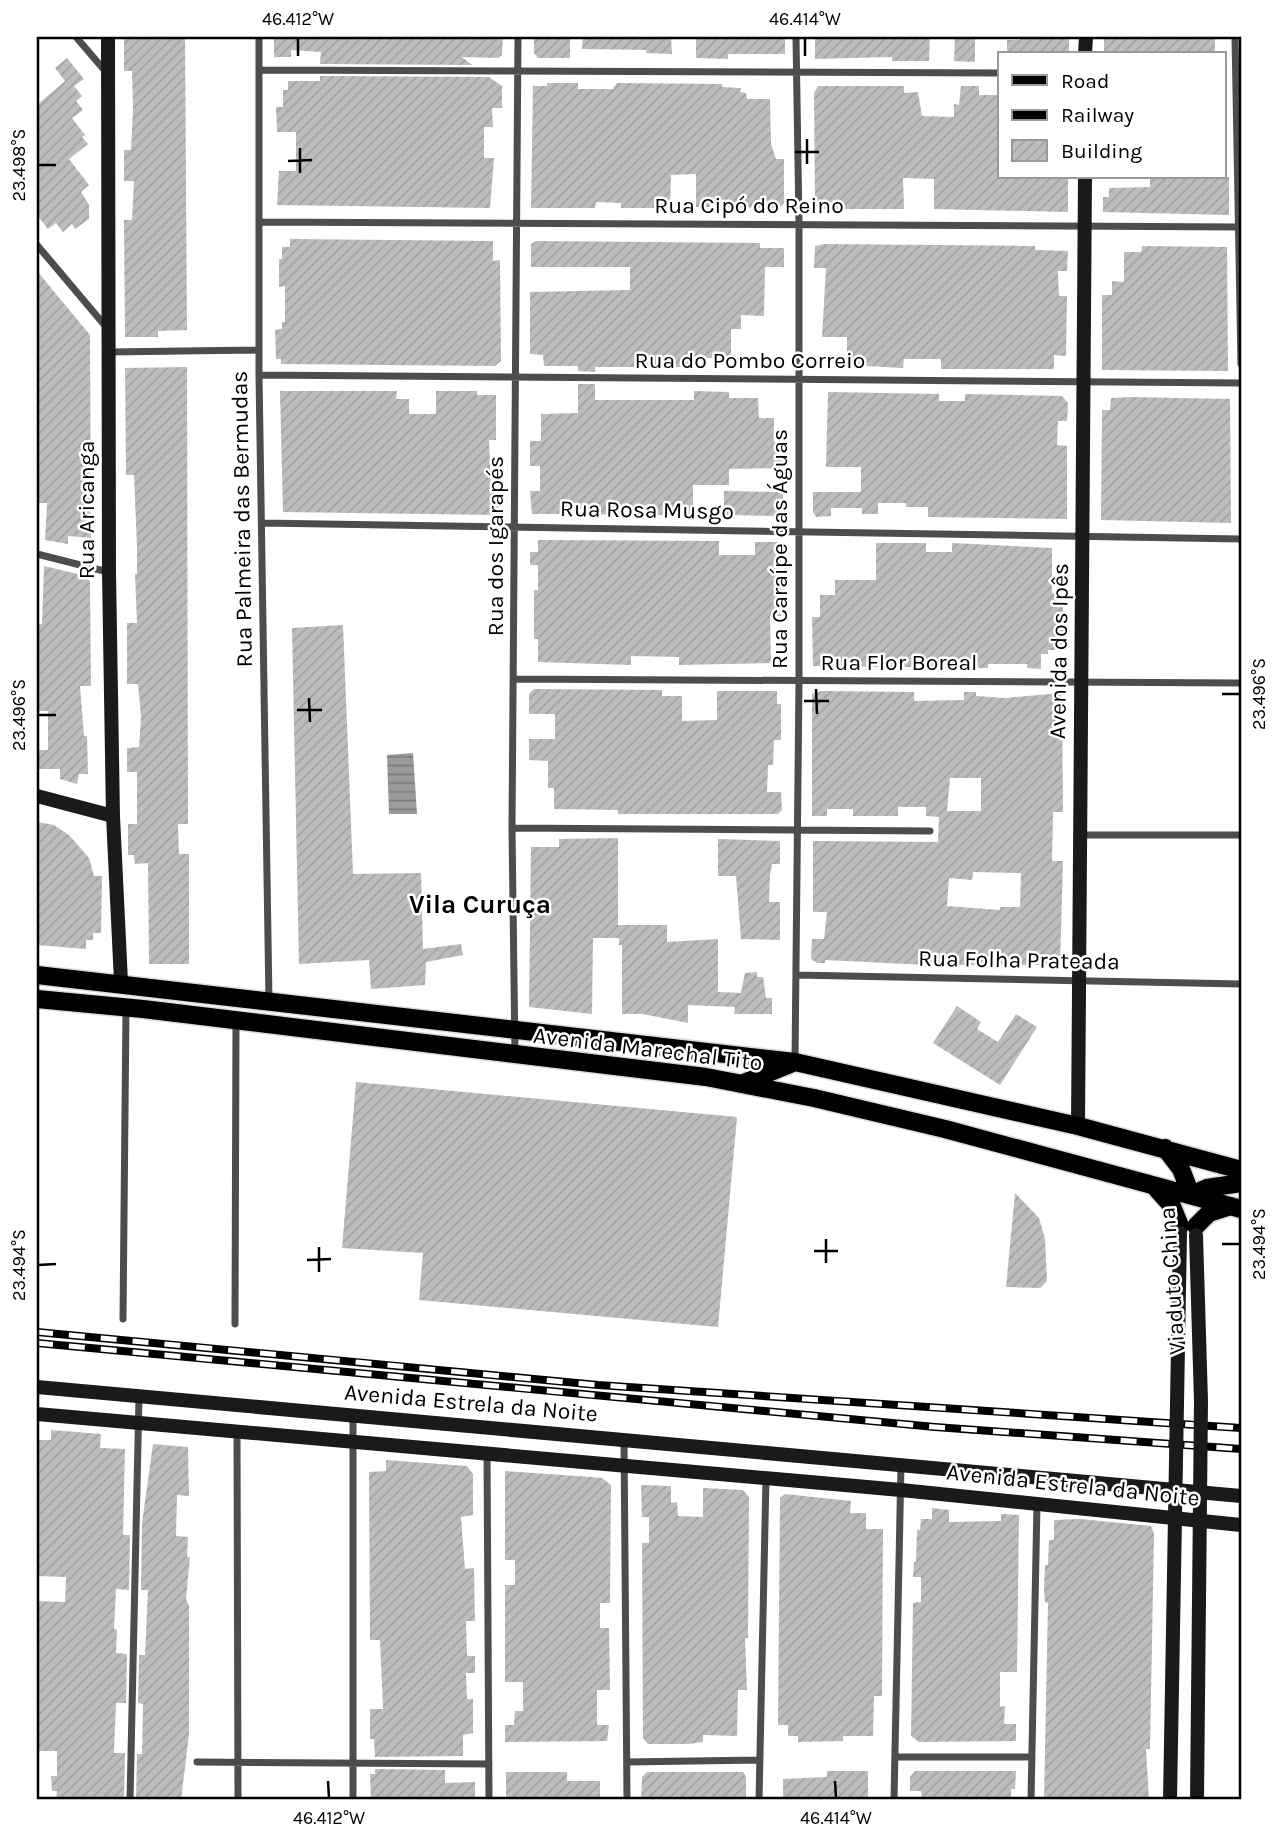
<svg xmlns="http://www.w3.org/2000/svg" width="1278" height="1837" font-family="Karla,sans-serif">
<defs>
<pattern id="water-rules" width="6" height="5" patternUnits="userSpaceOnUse" patternTransform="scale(1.75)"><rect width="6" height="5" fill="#9b9b9b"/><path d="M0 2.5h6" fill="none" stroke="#7c7c7c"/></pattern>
<pattern id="building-hatch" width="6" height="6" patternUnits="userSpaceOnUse" patternTransform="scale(1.75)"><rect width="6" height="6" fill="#bdbdbd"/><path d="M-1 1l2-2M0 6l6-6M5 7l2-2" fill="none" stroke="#a1a1a1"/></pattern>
</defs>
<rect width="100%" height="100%" fill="#fff"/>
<!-- water -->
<path fill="url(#water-rules)" d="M413 753 417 814H389L387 755Z"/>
<!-- building -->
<path fill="url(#building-hatch)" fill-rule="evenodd" d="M124 37H185L187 330 158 331V337H125L124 220H132L134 181H124V150H131L133 109 132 71H124Z
M274 37H503L502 55 498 58 462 57 472 65 320 64 321 52 291 50V57H274Z
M534 37H570V58H538L534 53Z
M583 37H671L672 54 646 53V50L582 49Z
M696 37H785V54H728V59L696 58Z
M815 37H930L929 61H892V57L815 59Z
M955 37H975V62L954 61Z
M1020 37H1069V54H1007V40H1020Z
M1168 37H1215V54L1104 51V38Z
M67 58 84 79 74 86 82 96 76 101 83 110 72 118 85 135 82 137 88 144 69 159 89 185 81 192 89 205V219L75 229 72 224 63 232 56 223 48 229 37 215V105L65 81 55 68Z
M320 76 489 77 502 86V108H492L493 127H484V158H494L490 208 277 205 279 171H296V132H277L276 107H283V90H288V81H320Z
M547 83H578V89H613L617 83 722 84V87L741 88 740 92 746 93 747 99H770L771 144 776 159H784V203L779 208 696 207V174L671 175 670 208H621V203L596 202 595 208H531L533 86H547Z
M818 86H904V93L918 92 922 116 954 117V104L959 105 961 86H979V95H1000V177H1068V212L934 209V179L903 178 904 209H815L814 93Z
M1150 177H1229V215L1103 212V197H1109V188L1150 187Z
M290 239 493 241V261L500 260 501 361 495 366 281 364V359H276L275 330 282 329V322H285V286L279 287V259H282V247H290Z
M536 241 760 243V248H784V267H765L764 316 741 315V329H731V358H694V367H595V372L578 371V366H544L543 355 530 354V292L630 290V267H531V244Z
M824 244 1035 246V250L1068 251 1067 271H1058L1059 296H1067L1066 356 1054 355V369H941V359H904L903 368 847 365V337H822L826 268H814L815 246Z
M1142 246 1227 247 1228 371 1102 370V295H1112V281L1124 282V252H1141Z
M37 271 90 335 91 538 68 536V544L45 540 47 503H37Z
M187 367 188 824H178L179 854H189V964H149L148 863 135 864 134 855H128V824H137V772H127V748L139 747 141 717 138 684H127V623H137L135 574H137V547L134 475H126L125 368Z
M578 384H595V400H694V391L729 392V398H758L759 418H774V442H783V468L729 469V485H693V515H644V508L618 506V515L594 514V509H562V514H532L530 491H540V466H530V441H541V414L578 413Z
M280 391H397L396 399H409V414H436V391H477V395H496V440H489L491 490H499V509L496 515 283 512Z
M828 392 939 394V401H965V394L1062 396 1068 403 1067 421H1058L1057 445 1067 446V519L928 517V507H906V503H878V514H862V508H831V516L816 517 813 512V492H861V467H826Z
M1130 397 1230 399 1231 523 1101 520 1102 410H1110L1111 398Z
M724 491 783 492V510L777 516 724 515Z
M538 540 719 541V555H755V542H778L781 547V616H770L771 663 679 665V657L631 656V665L538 662V639H534V590H538V565H530V552H538Z
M876 543H926V552H952V543L1052 548V593L1062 594 1066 650H1048V654H1041V669L1027 668V664H988V668L813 666 812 617H820V595H835V580H876Z
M44 566 86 576 90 582 91 686H80L84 736H87L88 774H79L77 784 60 779V769H37V750H48V711H37V624H42Z
M343 625 353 874 421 873 423 949 461 944 463 955 426 962 425 985 371 989 369 960 299 964 292 628Z
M534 689 662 690V696H682V721L717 720V691H777V704H781V740H774L773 765H768L767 792H781L782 810 778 814H618V810L554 809V788H548V761L529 760V739H555V714H529V694Z
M822 691 914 692V701L964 700V692H976V696L1005 698 1062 693 1063 812H1053L1052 861H1063L1060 965H927L825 960V963H817L811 959 812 939H824L827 912H813V841L938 842 939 817 926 816V807H898V816H853V809H827V816H812V694ZM950 778H981V811H947ZM973 872 1021 873 1020 907H1000V910L947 906 949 878 972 880Z
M37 822 54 825 69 835 89 858 94 876H102L101 933H93V940H86V949L37 945Z
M618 838V925H667V942L718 939V992L741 993 745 973 757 972V977H763L766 998H772V1014H734L735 1007 688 1005V1023L643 1014H622V945H619V938H593L592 1014 529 1007 531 847H559V839Z
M718 839 780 841V864H772L770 875 769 902H780V940L741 939 736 876H718Z
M957 1006 981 1022 977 1029 998 1042 1016 1014 1037 1027 1000 1085 933 1043Z
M356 1082 737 1117 718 1327 419 1300 423 1253 342 1248Z
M1015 1193 1039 1218 1045 1239 1047 1281 1040 1288 1006 1287Z
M51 1430 101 1434 100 1448 125 1449 123 1535H130L129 1590 116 1589 114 1629 117 1630 116 1653 127 1654 126 1703H116L114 1753H125L124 1800H56L57 1791H52L51 1776H57V1751H37V1601L65 1602 66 1577 37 1576V1440H51Z
M153 1444 188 1447 189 1496 177 1495 176 1536 188 1537 187 1557H190L186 1599 189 1606V1734L181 1800H136L137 1754H142L143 1704 138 1703 139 1655H145L148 1590H141L142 1523Z
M386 1460 467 1466 473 1474V1515L461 1517 465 1569 474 1568 475 1621H466L467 1656H475V1673H466L467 1699H473V1733L463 1735V1756L375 1757 374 1739H370V1709H383L380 1640H370L369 1472 386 1471Z
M505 1471 591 1477 602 1478 611 1485 610 1603H600V1628H609L610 1690H597V1725H609L607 1741 505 1742V1725H514L515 1711H523V1682H505V1585H515V1560H505Z
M641 1485 671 1486V1503L677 1502 678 1516 703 1517V1488L743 1490 749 1497 748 1638H745L747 1690H738L737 1736 703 1735V1742L688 1744H648L643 1738 642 1543H649V1517H642Z
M785 1494 851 1501 850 1513H866V1529H883L882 1696H874L873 1736H843V1741L798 1742V1736H788V1725H778L780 1498Z
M932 1508 949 1510V1522L1001 1521V1514L1019 1515 1017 1672H1000V1707L1005 1706 1004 1724H1016V1741L919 1742 911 1736 913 1603 921 1602V1577H913L914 1562H916L917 1530H920L921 1519H932Z
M1080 1519 1151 1526 1154 1533 1150 1749H1146L1149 1800H1044L1048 1603 1045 1602 1044 1589 1045 1565H1048L1049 1540H1054V1520Z
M375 1769 445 1770V1783L475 1782V1800H371L370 1774H375Z
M827 1771H868V1800H783V1779L827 1777Z
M915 1771H1016L1015 1789H1011V1797H1007V1800H922L921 1791H910V1777Z
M506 1772H567V1781H600V1799L506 1800Z
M647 1772H743L746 1777V1800H641L642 1777Z"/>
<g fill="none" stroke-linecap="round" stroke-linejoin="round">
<!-- primary casing -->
<g stroke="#dbdbdb" stroke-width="21">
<path id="primary" d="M37 975 795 1062 1078 1126 1241 1170
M37 999 143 1009 706 1077 814 1098 945 1129 1241 1209
M741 1084 793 1063
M1165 1148 1181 1169 1191 1195 1207 1188 1241 1183
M1154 1186 1172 1206 1180 1226
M1196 1226 1209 1213 1231 1206"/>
</g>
<!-- street -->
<path stroke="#4d4d4d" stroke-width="7" d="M76 37 106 72
M259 37V375L269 1001
M1235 37 1241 364
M260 70 1000 73
M259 222 1239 227
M37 245 107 328
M109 352 259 350
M259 375 1241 383
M262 523 1241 539
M37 554 108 572
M514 679 1241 683
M512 828 930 831
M1080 835H1241
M796 975 1241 984
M515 1054 512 828 518 37
M795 1061 799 681V224L796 37
M123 1319 126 1008
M235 1324 236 1021
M353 1416V1800
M237 1431 238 1800
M624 1440 627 1800
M487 1453 489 1800
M895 1757H1032
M197 1762 489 1764
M627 1762 760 1760
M130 1800 139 1397
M759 1800 766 1478
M894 1800 901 1465
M1031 1800 1037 1504"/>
<!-- secondary -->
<path stroke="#1a1a1a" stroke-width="14" d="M108 37 109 572 113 816 121 982
M1085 54 1086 37
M37 796 113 816
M1078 1126 1085 177
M37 1387 1241 1496
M37 1414 901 1490 1241 1525"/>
<!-- primary -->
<use href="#primary" stroke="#000" stroke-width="18"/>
<!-- rail casing -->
<g stroke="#000" stroke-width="8">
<path id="rail" d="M37 1332 598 1385 1241 1428
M37 1343 935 1427 1241 1449"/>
</g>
<!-- rail -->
<use href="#rail" stroke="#fff" stroke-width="5" stroke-dasharray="16" stroke-linecap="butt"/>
<!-- secondary-bridge -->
<path stroke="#1a1a1a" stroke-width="14" d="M1196 1235 1201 1401 1197 1800
M1170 1800 1180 1233"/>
</g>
<!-- ticks -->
<path fill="none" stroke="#000" stroke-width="2.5" d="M298 38V56M805 38V56M807 139V164M300 148V173M795 152H819M288 161 312 160M38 165H56M816 689 817 714M1222 694H1240M309 698 310 722M804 701H829M297 710H322M38 715H56M826 1239V1263M1222 1244H1240M319 1247V1272M814 1251H838M307 1260 331 1259M38 1265 56 1264M328 1781 329 1798M835 1781 836 1798"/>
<g text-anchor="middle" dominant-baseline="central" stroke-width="5" stroke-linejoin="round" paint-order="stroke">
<!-- street labels -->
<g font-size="23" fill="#000" stroke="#fff">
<text x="749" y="205">Rua Cipó do Reino</text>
<text x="750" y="360">Rua do Pombo Correio</text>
<text transform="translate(86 510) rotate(-90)">Rua Aricanga</text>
<text transform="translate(647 510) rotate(1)">Rua Rosa Musgo</text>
<text transform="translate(242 519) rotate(-91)">Rua Palmeira das Bermudas</text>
<text transform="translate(495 546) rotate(-90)">Rua dos Igarapés</text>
<text transform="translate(779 549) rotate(-90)">Rua Caraípe das Águas</text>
<text transform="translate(1059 651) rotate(-89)">Avenida dos Ipês</text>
<text x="899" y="662">Rua Flor Boreal</text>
<text transform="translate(1019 960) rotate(1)">Rua Folha Prateada</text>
<text transform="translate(648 1049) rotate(7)">Avenida Marechal Tito</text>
<text transform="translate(1172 1281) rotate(-94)">Viaduto China</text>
<text transform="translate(471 1403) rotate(5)">Avenida Estrela da Noite</text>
<text transform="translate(1073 1485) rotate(6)">Avenida Estrela da Noite</text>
</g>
<!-- quarter labels -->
<g font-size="26" font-weight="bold" fill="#000" stroke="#fff">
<text x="480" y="904">Vila Curuça</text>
</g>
</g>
<!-- border -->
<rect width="1278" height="1837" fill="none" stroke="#ffffff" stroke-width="77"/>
<!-- legend -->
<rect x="998" y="52" width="228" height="126" fill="#ffffff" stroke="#999999" stroke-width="2"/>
<rect x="1012" y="75" width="35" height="10" fill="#000000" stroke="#999999" stroke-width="2"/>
<text x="1061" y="88" font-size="21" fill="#000000">Road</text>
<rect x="1012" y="110" width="35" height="10" fill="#000000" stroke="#999999" stroke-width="2"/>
<text x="1061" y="122" font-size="21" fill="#000000">Railway</text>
<rect x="1012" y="140" width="35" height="21" fill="url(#building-hatch)" stroke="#999999" stroke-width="2"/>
<text x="1061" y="158" font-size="21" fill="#000000">Building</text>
<rect x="38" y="38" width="1202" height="1760" fill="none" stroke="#000" stroke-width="2.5"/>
<g font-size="18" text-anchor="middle" fill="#000">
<text x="298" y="25">46.412°W</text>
<text x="805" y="25">46.414°W</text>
<text transform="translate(19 165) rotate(-90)" y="6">23.498°S</text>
<text transform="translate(1259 694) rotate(-90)" y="6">23.496°S</text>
<text transform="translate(19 715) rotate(-90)" y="6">23.496°S</text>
<text transform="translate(1259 1244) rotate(-90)" y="6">23.494°S</text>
<text transform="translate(19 1265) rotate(-90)" y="6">23.494°S</text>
<text x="329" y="1824">46.412°W</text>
<text x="836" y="1824">46.414°W</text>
</g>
</svg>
